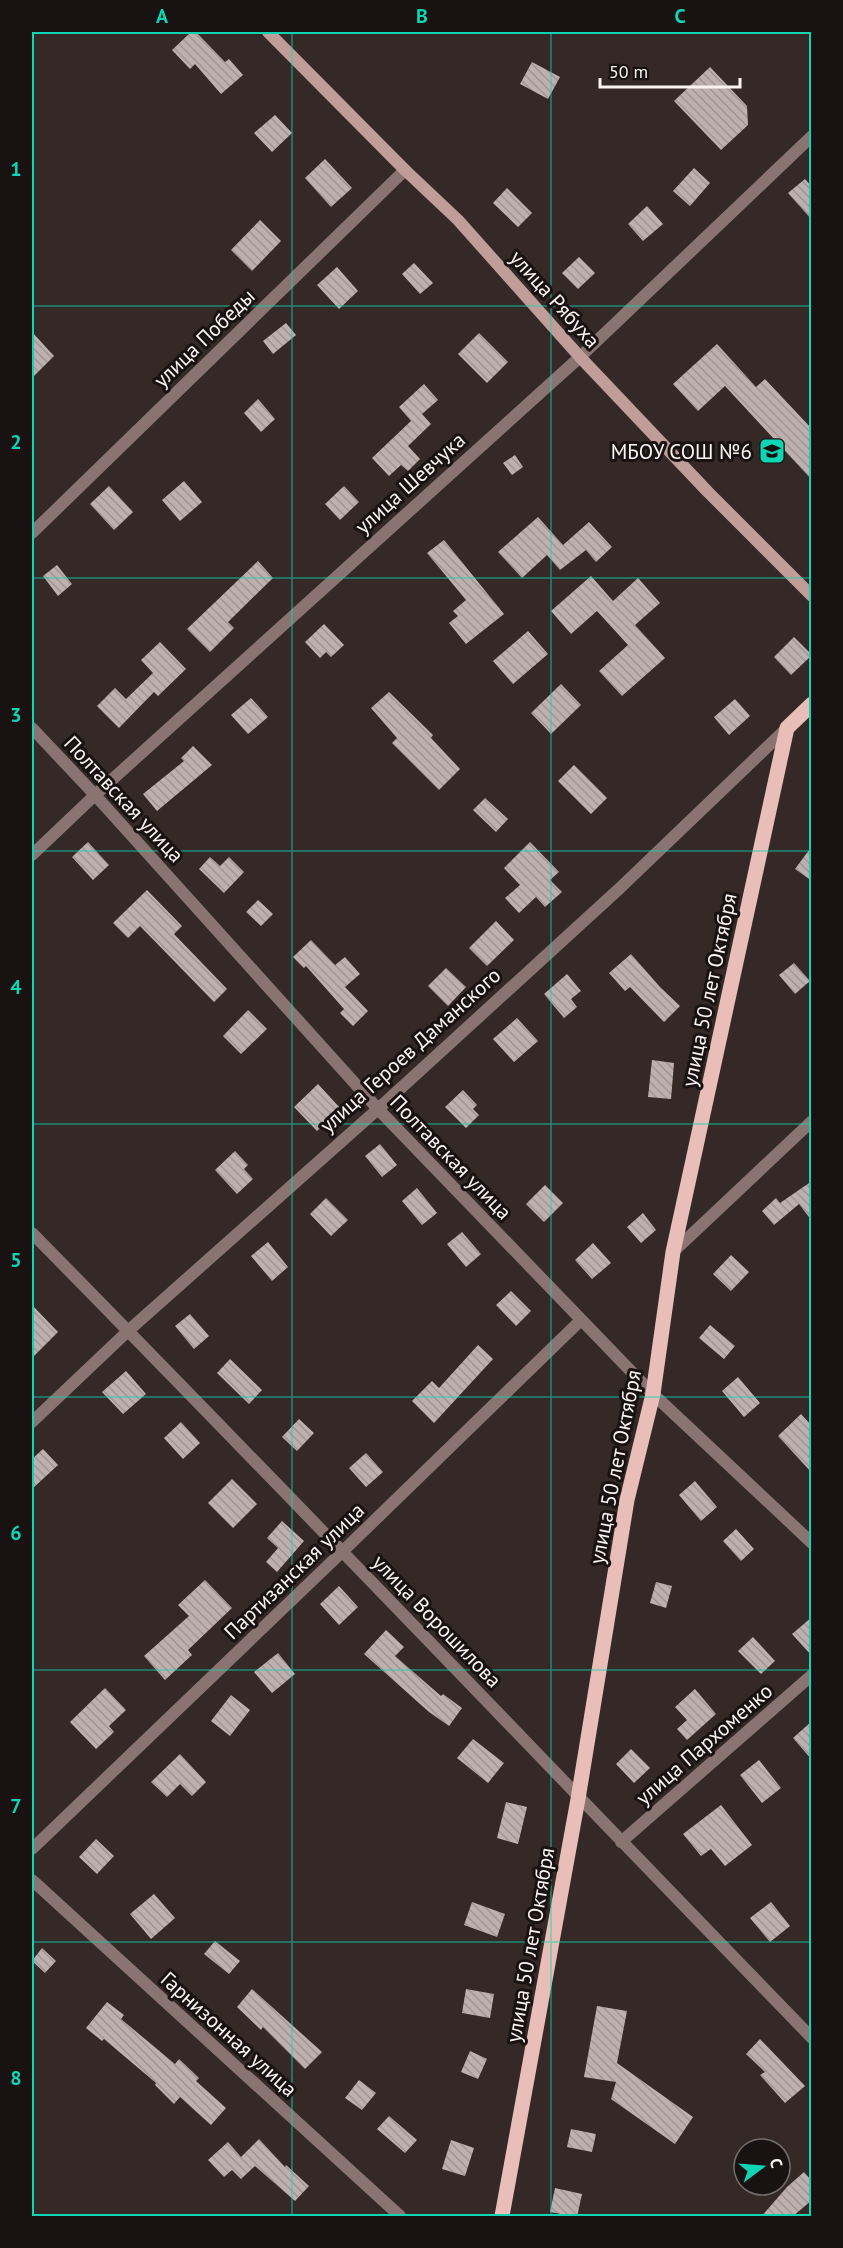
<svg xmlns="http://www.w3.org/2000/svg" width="843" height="2248" font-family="'PT Sans',sans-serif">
<defs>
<pattern id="building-back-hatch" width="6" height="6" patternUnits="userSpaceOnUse" patternTransform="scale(1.5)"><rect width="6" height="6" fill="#beb0ae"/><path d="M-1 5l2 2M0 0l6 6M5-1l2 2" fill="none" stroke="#a19695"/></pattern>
</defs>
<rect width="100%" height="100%" fill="#342927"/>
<!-- building -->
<path fill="url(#building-back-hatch)" d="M191 32H196L225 62 229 59 243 75 221 94 195 64 190 69 172 50Z
M532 62 560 77 548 99 520 84Z
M710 67 747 106 748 125 721 150 674 101Z
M275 115 292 133 272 152 254 133Z
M325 159 352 188 331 207 305 178Z
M694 168 710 183 690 206 673 191Z
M805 179 812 187V220L788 193Z
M507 188 532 213 518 227 493 203Z
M647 206 663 224 643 241 628 224Z
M260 220 281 241 252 271 231 250Z
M579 257 595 273 578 289 562 273Z
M414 263 433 283 420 294 402 274Z
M337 267 358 291 339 309 317 285Z
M286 323 296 335 273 354 263 341Z
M32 332 54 356 32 378Z
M479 333 508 362 487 383 458 354Z
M717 344 756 387 765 379 812 429V480L725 386 698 411 673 384Z
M424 384 438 400 422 414 431 424 408 446 420 459 408 471 401 465 389 476 372 458 411 421 399 407Z
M258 399 275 419 261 432 244 413Z
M515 455 523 467 512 475 503 463Z
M184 481 202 502 180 521 162 500Z
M109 486 133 512 114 530 90 504Z
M344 486 359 502 340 520 325 504Z
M538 517 563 545 589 522 612 547 596 562 586 550 560 570 547 555 522 578 498 552Z
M444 540 504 614 466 644 449 623 458 616 453 611 466 600 427 553Z
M258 561 273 578 228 622 234 628 210 652 187 629Z
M57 565 72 584 58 596 43 576Z
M591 576 613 601 638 578 660 603 635 625 665 658 622 696 599 671 628 645 597 611 571 634 551 611Z
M324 624 344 645 331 657 326 652 320 658 305 642Z
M528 631 548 654 513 684 493 661Z
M794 637 812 655 791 675 774 657Z
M160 642 186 669 158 696 154 692 119 728 97 706 115 688 126 699 153 673 141 660Z
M561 684 581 705 551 734 531 713Z
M389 692 433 735 431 738 460 769 439 790 392 743 397 738 371 708Z
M251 698 268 717 248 734 231 715Z
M735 699 750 716 729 735 714 717Z
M193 746 212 765 157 811 143 794 184 761 181 758Z
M574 765 607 798 591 814 558 781Z
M485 798 508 819 496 832 473 810Z
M88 842 109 865 93 880 72 857Z
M530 842 559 872 550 880 562 892 545 907 536 897 519 913 505 898 520 885 504 868Z
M812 846V881L795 869Z
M210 857 220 866 229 857 244 872 224 893 199 869Z
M147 890 182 926 174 934 227 989 214 1002 140 926 128 938 113 923Z
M258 900 273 914 261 926 246 912Z
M496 921 514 940 487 966 469 948Z
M311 940 335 965 345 957 360 974 345 987 368 1011 353 1026 340 1013 344 1009 306 966 304 968 293 957Z
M631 954 660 987 680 1006 664 1022 630 987 625 991 609 973Z
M794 963 810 981 795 994 779 975Z
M446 968 466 987 448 1006 428 986Z
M567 974 581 991 571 999 577 1007 564 1018 544 994Z
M248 1010 267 1029 241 1054 223 1036Z
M517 1018 538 1041 514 1062 493 1039Z
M652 1060 674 1063 671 1099 648 1097Z
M318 1084 341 1109 317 1131 294 1107Z
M463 1090 477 1105 473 1109 479 1115 466 1128 445 1107Z
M380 1144 397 1165 382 1177 365 1156Z
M235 1151 248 1165 244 1169 253 1179 237 1194 215 1170Z
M812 1181V1221L799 1204 774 1225 762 1211 776 1198 780 1203Z
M545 1185 563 1203 544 1222 526 1204Z
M417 1188 437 1213 422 1225 402 1201Z
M326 1198 348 1220 331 1236 310 1214Z
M643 1213 656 1230 641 1243 627 1227Z
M462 1232 481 1254 466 1267 447 1244Z
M268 1242 288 1267 272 1281 251 1256Z
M593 1243 611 1263 592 1279 575 1260Z
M731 1255 749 1272 731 1291 713 1274Z
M511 1291 531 1311 516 1326 496 1305Z
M32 1305 58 1332 32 1358Z
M190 1314 209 1336 194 1349 175 1326Z
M710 1325 735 1346 724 1359 699 1338Z
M478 1345 493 1359 434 1423 412 1401 432 1381 439 1388Z
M230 1359 262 1390 249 1404 217 1373Z
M126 1371 146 1394 123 1414 102 1392Z
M738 1377 760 1403 744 1417 722 1391Z
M801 1414 812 1426V1473L778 1436Z
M299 1419 314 1433 297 1451 282 1437Z
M181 1422 200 1443 183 1459 164 1438Z
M43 1449 58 1465 32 1489V1459Z
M366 1453 383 1472 366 1487 349 1468Z
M232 1479 257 1504 233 1528 208 1503Z
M695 1481 717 1507 701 1521 679 1495Z
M282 1521 304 1541 277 1572 266 1562 278 1548 267 1538Z
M736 1529 754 1549 741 1561 723 1541Z
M205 1580 232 1608 188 1650 192 1655 165 1680 144 1656 189 1616 178 1605Z
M656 1582 672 1586 666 1608 650 1603Z
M339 1586 358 1607 339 1625 320 1604Z
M812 1617V1656L792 1634Z
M386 1630 404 1647 395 1656 441 1696 443 1694 462 1708 449 1726 429 1712 364 1654Z
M753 1637 775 1661 761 1674 738 1651Z
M278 1653 295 1674 272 1693 254 1672Z
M105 1688 126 1710 109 1726 114 1732 96 1749 70 1722Z
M695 1689 716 1714 687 1740 677 1729 687 1720 675 1707Z
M231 1695 250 1710 230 1736 211 1721Z
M812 1721V1760L793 1738Z
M473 1739 504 1763 488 1783 457 1758Z
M631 1749 650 1768 634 1783 616 1764Z
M180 1754 206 1782 192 1796 180 1784 167 1797 151 1782Z
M759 1760 781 1788 762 1803 740 1775Z
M506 1802 527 1807 518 1844 497 1838Z
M721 1805 752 1845 725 1866 711 1849 701 1856 683 1834Z
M96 1839 114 1856 97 1874 79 1857Z
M154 1894 175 1918 151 1939 130 1914Z
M472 1902 505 1914 497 1937 464 1925Z
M771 1902 790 1926 770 1942 750 1918Z
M215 1941 240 1961 229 1974 204 1954Z
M42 1948 56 1961 45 1973 32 1961Z
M252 1989 322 2052 305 2069 263 2027 261 2030 237 2007Z
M466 1989 494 1994 490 2018 462 2013Z
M107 2002 124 2015 121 2019 175 2064 179 2059 199 2078 196 2081 226 2108 211 2125 180 2097 174 2104 155 2085 156 2083 104 2039 102 2041 86 2028Z
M597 2006 627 2011 617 2063 693 2117 675 2144 611 2099 616 2082 584 2077Z
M760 2039 805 2086 785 2103 760 2075 765 2072 746 2054Z
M470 2051 487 2059 478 2079 461 2072Z
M359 2080 376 2093 362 2110 345 2098Z
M389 2116 417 2140 405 2153 377 2129Z
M571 2129 596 2134 592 2152 567 2147Z
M259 2139 285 2167 286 2165 309 2186 295 2201 255 2166 241 2179 232 2170 224 2177 208 2160 228 2142 241 2157Z
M451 2140 474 2148 465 2176 442 2169Z
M804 2172 812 2181V2200L792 2217H761L787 2187Z
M555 2188 582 2194 577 2217 550 2212Z"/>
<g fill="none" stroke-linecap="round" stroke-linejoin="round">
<!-- minor -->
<path stroke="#8a7472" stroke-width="12" d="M32 533 405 170
M32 728 95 795 378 1109 653 1394 812 1543
M32 1233C294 1499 552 1770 812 2038
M673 1252 812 1121
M32 1422 128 1331 378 1109 620 888 787 728
M621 1842 812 1675
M32 1849 343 1551 581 1320
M32 1880 400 2216"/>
<!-- tertiary -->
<path stroke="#8a7472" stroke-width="12" d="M32 855 95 795 580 357 812 136"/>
<!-- secondary -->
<path stroke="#c09d99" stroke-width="12" d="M268 32 405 170 458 220 580 357 708 492 812 596"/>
<!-- primary -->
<path stroke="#e9bdb8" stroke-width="15" d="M502 2216 578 1799 627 1500 653 1394 673 1252 787 728 812 704"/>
</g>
<!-- grid -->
<path fill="none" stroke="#0fd5b4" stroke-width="1.5" stroke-opacity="0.55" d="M292 32V2216M551 32V2216M32 306H812M32 578H812M32 851H812M32 1124H812M32 1397H812M32 1670H812M32 1942H812"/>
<!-- icons -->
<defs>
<g id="school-square" transform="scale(1.35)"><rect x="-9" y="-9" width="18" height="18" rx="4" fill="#0fd5b4" stroke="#181312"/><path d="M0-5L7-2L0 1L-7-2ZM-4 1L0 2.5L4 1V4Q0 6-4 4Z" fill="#111"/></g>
</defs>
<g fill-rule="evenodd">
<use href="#school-square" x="772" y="451"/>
</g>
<g text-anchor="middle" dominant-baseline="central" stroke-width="6" stroke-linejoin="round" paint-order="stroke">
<!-- street labels -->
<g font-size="21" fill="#fbf3f2" stroke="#181312">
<text transform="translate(555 299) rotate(48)">улица Рябуха</text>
<text transform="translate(204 338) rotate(-44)">улица Победы</text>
<text transform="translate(410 483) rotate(-42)">улица Шевчука</text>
<text transform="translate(124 799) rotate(47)">Полтавская улица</text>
<text transform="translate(709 990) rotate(-78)">улица 50 лет Октября</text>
<text transform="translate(410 1050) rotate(-42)">улица Героев Даманского</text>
<text transform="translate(451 1157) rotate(46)">Полтавская улица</text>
<text transform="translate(615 1467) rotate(-79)">улица 50 лет Октября</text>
<text transform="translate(294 1571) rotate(-44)">Партизанская улица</text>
<text transform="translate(437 1621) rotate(46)">улица Ворошилова</text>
<text transform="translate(704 1744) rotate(-41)">улица Пархоменко</text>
<text transform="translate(530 1945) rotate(-80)">улица 50 лет Октября</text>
<text transform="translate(229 2034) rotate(42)">Гарнизонная улица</text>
</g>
<!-- poi labels -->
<g font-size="21" fill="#fbf3f2" stroke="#181312" text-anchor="end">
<text x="752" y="451">МБОУ СОШ №6</text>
</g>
</g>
<!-- border -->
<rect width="843" height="2248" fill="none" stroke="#181312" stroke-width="66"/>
<!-- north arrow -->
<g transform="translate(762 2167) rotate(74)"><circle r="28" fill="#181312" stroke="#736d6c" stroke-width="1.5"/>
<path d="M0-4.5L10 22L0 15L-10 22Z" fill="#0fd5b4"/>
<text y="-9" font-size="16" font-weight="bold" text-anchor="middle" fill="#fbf3f2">С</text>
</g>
<!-- scale -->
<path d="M600 78v9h140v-9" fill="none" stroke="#fbf3f2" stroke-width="3"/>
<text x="609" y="78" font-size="18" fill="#fbf3f2" stroke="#181312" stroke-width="4.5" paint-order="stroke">50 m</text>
<rect x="33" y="33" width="777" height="2182" fill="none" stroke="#0fd5b4" stroke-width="2"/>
<g font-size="20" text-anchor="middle" font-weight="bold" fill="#0fd5b4">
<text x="162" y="23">A</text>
<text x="422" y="23">B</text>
<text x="680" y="23">C</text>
<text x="16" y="176">1</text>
<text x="16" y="449">2</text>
<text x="16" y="722">3</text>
<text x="16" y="994">4</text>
<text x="16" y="1267">5</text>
<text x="16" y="1540">6</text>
<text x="16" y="1813">7</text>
<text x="16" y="2085">8</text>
</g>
</svg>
